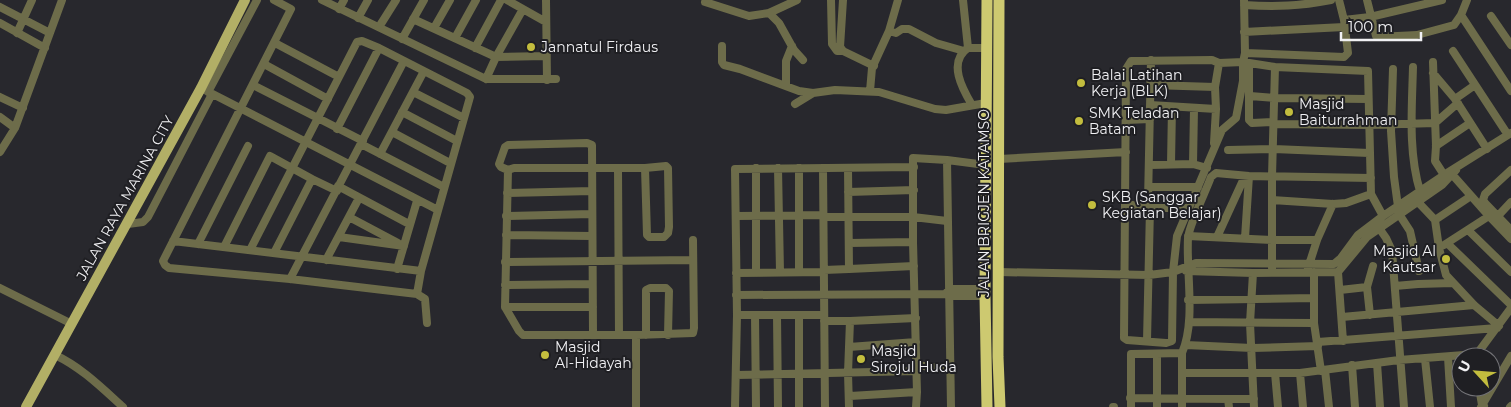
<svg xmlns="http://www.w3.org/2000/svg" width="1511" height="407" font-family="Montserrat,sans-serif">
<rect width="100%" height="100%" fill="#28282d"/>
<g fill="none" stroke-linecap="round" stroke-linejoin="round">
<!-- minor -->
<path stroke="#6d6c4a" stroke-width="8" d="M274 0 291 9 163 261 165 265 169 268 290 279 417 294 425 299 427 323
M322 0 486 79H556
M507 0 546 22
M546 0 547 80
M831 0 832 44 837 51H843
M843 0 840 47 843 51 874 66
M963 0 968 48
M1244 0 1245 53 1243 62 1219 63 1212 60 1131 61 1126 69 1124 338 1127 340 1166 343 1172 341 1173 272 1177 236 1222 130 1236 118 1243 81V62L1275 67 1368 71 1371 194 1383 216
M1339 0 1344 20
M1367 0 1376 36 1378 37 1417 35 1454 25 1461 15 1467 0
M705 2 749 16 769 13 797 0
M1244 5C1277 7 1299 6 1331 0
M0 7 50 33
M339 9 344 0
M769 13 779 23 794 50 803 60
M1461 15 1511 91
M1491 16 1511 45
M358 18 368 0
M413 19 496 57 546 56
M0 23 45 48
M379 27 396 0
M434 28 450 0
M889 31 896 33 902 29H909L936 43 964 51
M1244 32 1344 27
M17 33 32 0
M455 38 476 0
M402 39 424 0
M275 43 339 77
M722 46V62L724 65 740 69 799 91 813 93
M475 48 501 0
M1453 51 1508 135
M1245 53 1344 57 1348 53 1344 20 1370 17 1442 0
M1433 62 1436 146 1435 161 1446 178
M1249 63V120L1252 123 1274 122
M264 64 328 99
M1413 67C1412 107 1408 152 1420 191
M1393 69 1391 131 1394 177 1399 214 1410 231 1419 271
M1433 73 1455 99 1487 149
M486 79 496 57 523 9
M253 85 363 141
M1151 85 1215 87
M786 86V61L792 46
M201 88 438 210
M870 91 872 68 889 31 898 0
M208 92 257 0
M413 92 464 118
M1250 96 1275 98 1368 99
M0 97 23 108
M1455 99 1475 85
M795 104 813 93 835 90 879 92 935 109 946 110 986 103
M972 105C963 90 947 62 968 48H987
M1150 105 1216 109
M402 112 457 141
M0 117 15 128
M1126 120 1150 119
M1274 124 1369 125 1435 123 1458 103
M337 129 379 48
M392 132 450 163
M1214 143 1216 109 1215 87 1219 63
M361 144 444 187
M1436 146 1470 123
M1228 150 1274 149 1369 153
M0 152 15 128 62 0
M380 154 424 71
M999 159 1126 152
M947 160 951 407
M1171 164 1172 107
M1193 164 1194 109
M1150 165 1193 164 1207 168
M618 168 619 335
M645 168 647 235 649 237H664L668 233 669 227 668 168 666 166 645 168H514L508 170 505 307 519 331 523 335H636L693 333 694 328 693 240
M756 168V273
M778 168 780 272
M799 168V272
M823 168 825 407
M508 170 501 167 499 164 505 147 508 145 587 143 592 145 593 334
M1511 170 1485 194 1483 200 1485 203 1511 230
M1450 172 1489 216 1511 239
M338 186 409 224
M1150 187H1198
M848 192 914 190
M507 193 592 191
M1272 200 1333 204 1346 203 1371 194
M1417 201 1435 220 1439 248 1446 275 1474 305 1499 326
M1126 204 1150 208H1188
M506 216 592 214
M736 216 823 215
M349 217 398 243
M823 217H913L947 221
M1497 217 1511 202
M1435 220 1471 196
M128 224 143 222 148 217 212 94
M1379 228 1386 238 1392 251 1404 407
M1468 230 1511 272
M506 235 592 236
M1188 236 1272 240H1317
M339 237 404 246
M1217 237 1245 176
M1245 238 1249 176
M173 241 421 271
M849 243 913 242
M198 244 248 146
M1448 244 1511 305
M1444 245 1489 216
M224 247 270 156 312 179
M250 250 357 42 362 41 379 48 467 93 470 97 421 271 417 294
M274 253 312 179 337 191
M326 260 359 198
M505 262 693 260
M1272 268V176L1275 67
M1308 268 1317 240 1333 204
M397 269 417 201
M849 269 914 266
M824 270 849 269 848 168
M1186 271 1253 273 1338 272 1367 237 1442 185 1456 170
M999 272 1149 275 1173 272 1196 263 1334 264 1341 258 1358 235 1383 216 1444 175 1511 133
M1314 272V323L1321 371
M1338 272 1343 341
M736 273 824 272
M1253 273 1250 323 1254 407
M290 279 404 61
M505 285 592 284
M1395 286 1418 284 1453 283
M1367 287 1373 266
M0 288 72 324
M1340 290 1367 287 1370 315
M736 295 945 294
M985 296H950L945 294 950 289H985
M1188 300 1314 298
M505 307H593
M737 315H824
M755 315 756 407
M777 315 778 407
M1342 317 1474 305
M824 321H850L848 373 849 407
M850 321 916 318
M1189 322 1314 323
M636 335V407
M646 335V290L650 288H666L669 291 668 335
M1147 341 1150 208 1148 201 1151 60
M1318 342 1497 328
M1186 345 1252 348 1318 346
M849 347 916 342
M1477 354 1511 308
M55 355C81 367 102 388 123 407
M1157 355V407
M1448 357 1451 407
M1425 359 1430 407
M1377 363 1380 407
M917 365 951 370
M1352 365 1355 407
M1325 370 1329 407
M1182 373H1300L1399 360 1477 354V357
M1275 373 1278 407
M1300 373 1303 407
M736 375 917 371
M1479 387 1482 405 1484 406
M850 396 917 392
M1130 398 1228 399 1229 407
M1228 399H1254
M735 407 737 315 735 169 914 167
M799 407V315
M916 407 917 392 913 242V158L947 160 986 165
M1113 407H1114
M1131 407V354L1182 353
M1182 407V353C1196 321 1186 273 1188 238 1189 225 1206 191 1211 177L1216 173 1249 176 1371 178
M1481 407 1511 356
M1510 407 1511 406"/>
<!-- major -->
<path stroke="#b2af66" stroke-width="10" d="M26 407 201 88 245 0"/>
<!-- highway -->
<path stroke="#cdc970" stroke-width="11" d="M987 0 985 296 987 407
M999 0 998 357 1000 407"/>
</g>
<!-- markers -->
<g fill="#c3bd3e" stroke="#1f1f23" stroke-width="2">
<circle cx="531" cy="47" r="5"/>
<circle cx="1081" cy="83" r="5"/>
<circle cx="1289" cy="112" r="5"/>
<circle cx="1079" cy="121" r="5"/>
<circle cx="1092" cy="205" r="5"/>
<circle cx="1446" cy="259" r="5"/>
<circle cx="545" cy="355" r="5"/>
<circle cx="861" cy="359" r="5"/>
</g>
<g text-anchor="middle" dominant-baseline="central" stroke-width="4" stroke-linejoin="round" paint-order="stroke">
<!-- poi labels -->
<g font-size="14" fill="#f1f1f4" stroke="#1f1f23" text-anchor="start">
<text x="541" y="47">Jannatul Firdaus</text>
<text x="1091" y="75">Balai Latihan<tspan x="1091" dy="16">Kerja (BLK)</tspan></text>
<text x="1299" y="104">Masjid<tspan x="1299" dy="16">Baiturrahman</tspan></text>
<text x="1089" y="113">SMK Teladan<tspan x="1089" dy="16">Batam</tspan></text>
<text x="1102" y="197">SKB (Sanggar<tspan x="1102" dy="16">Kegiatan Belajar)</tspan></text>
<text x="1436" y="251" text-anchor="end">Masjid Al<tspan x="1436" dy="16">Kautsar</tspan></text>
<text x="555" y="347">Masjid<tspan x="555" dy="16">Al-Hidayah</tspan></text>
<text x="871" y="351">Masjid<tspan x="871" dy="16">Sirojul Huda</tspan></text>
</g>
<!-- street labels -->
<g font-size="14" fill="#f1f1f4" stroke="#1f1f23">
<text transform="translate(125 198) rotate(-61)">JALAN RAYA MARINA CITY</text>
<text transform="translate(984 203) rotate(-90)">JALAN BRIGJEN KATAMSO</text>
</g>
</g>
<!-- north arrow -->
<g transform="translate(1476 372) rotate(296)"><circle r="24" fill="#1f1f23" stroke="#737377"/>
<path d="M0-4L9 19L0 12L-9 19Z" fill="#c3bd3e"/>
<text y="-8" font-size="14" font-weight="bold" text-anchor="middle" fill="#f1f1f4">U</text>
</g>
<!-- scale -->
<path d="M1341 32v8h80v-8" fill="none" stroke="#f1f1f4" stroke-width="2.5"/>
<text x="1348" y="32" font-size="15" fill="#f1f1f4" stroke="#1f1f23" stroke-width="4" paint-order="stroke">100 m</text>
</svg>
